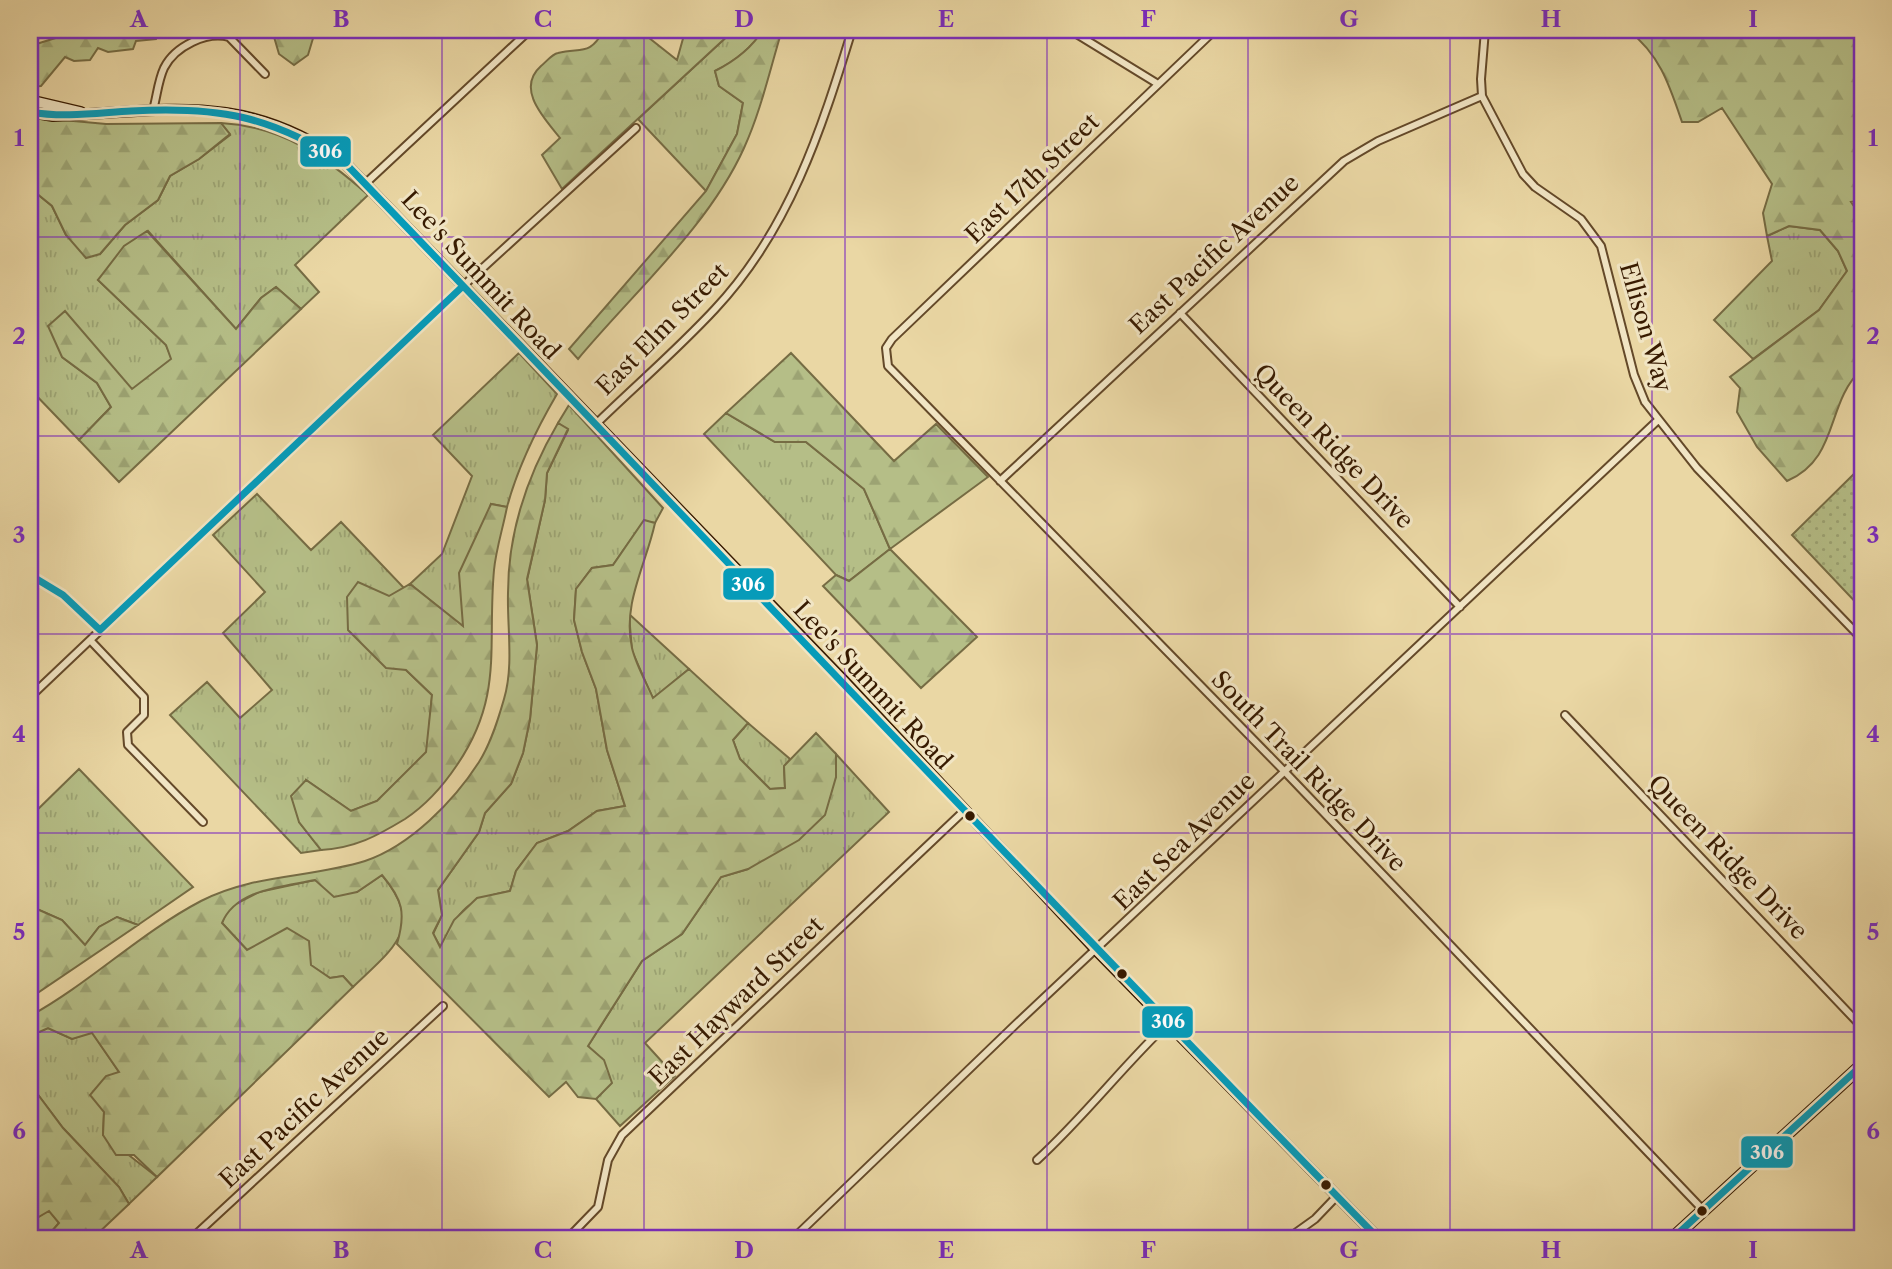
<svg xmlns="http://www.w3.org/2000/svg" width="1892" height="1269" font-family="'Libre Caslon Text',serif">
<defs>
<pattern id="grass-tufts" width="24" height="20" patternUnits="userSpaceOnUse" patternTransform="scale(1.75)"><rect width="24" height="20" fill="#b5be87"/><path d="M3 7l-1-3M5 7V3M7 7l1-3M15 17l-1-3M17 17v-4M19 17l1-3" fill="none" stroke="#9ca373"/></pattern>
<pattern id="forest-firs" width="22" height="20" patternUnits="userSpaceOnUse" patternTransform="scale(1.75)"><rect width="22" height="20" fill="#b5be87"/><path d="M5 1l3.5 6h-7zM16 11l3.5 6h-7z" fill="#9ca373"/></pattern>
<pattern id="park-dots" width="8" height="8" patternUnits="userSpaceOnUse" patternTransform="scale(1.75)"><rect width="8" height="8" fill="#b5be87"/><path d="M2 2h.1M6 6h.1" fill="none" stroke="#9ca373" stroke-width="1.8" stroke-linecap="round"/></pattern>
</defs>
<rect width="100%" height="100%" fill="#ead7a4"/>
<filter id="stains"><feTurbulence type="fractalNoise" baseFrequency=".00286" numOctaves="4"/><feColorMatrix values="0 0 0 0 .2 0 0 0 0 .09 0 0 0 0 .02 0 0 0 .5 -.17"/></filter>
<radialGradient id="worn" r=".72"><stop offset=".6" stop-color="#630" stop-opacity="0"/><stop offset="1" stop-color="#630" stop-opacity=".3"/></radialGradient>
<!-- grass -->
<path fill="url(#grass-tufts)" stroke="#766c44" stroke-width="2" d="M734 30H763C751 49 735 61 715 71L719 86 743 103 737 134 706 191 638 119Z
M221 123C280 126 325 156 368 195L295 265 319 292 301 309 276 287 261 298 236 329 148 231 98 280 166 345 172 359 132 390 62 357 97 383 111 407 79 440 30 389V188L52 206 66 235 100 254 125 225 158 200 170 176 199 159 230 135Z
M1789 226 1820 230 1838 251 1847 271 1819 310 1753 359 1714 320 1772 261 1767 236Z
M519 353 557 394C536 430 518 466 507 507L491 504 463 627 410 584 442 554 472 476 433 435Z
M569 405 663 508 655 523 644 521 613 565 592 568 576 589 574 620 582 652 596 689 607 750 625 806 597 811 568 831 537 843 516 871 510 891C466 900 461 907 441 948L433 934 442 915 438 890 479 832 485 813 511 784 523 753 530 719 537 645 527 580 545 500 547 473 568 430 558 423Z
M726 413 775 442H806L864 489 890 549 849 581 836 575 704 434Z
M257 494 311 550 341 522 404 588 389 597 406 670 432 695 427 752 377 801 351 811 306 780 299 822 321 850 301 853 170 715 207 682 240 718 272 690 223 633 265 592 213 535Z
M629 614 689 669 653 699 632 651Z
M748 723 790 759 784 767 785 788 770 789 740 759 733 740Z
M836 754 889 812 645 1043 675 1076 620 1126 596 1099 611 1083 588 1046 642 961 682 934 721 877 748 869 836 777Z
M79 769 193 887 138 925 117 917 99 927 85 945 62 920 30 906V817Z
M382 875C427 928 392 949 353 987L343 976 330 978 310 965 248 951 222 923 228 908 259 892 315 880 357 892Z
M48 1028 72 1039 92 1032 119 1072 104 1112 103 1135 157 1177 129 1204 119 1187 63 1128 30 1084V1036Z
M49 1210 59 1223 45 1239H30V1222Z"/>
<!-- forest -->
<path fill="url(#forest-firs)" stroke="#766c44" stroke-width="2" d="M70 30H160L156 39 136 41 133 49 108 52 98 48 90 60 74 61 65 57 41 86 30 87V46L65 35Z
M272 30H311L314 35 308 55 294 65 279 54Z
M604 30H639L677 60 684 35 688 30H734L562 189 542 155 560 138C545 119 515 89 541 66 546 62 552 54 558 53 581 47 589 57 604 30Z
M763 30H782C770 69 761 111 744 148 709 226 633 293 578 359L569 349 706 191 737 134 743 103 719 86 715 71C735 61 751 49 763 30Z
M1628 30H1862V200L1851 202 1862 218V369C1825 403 1840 458 1787 481L1757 447 1737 412 1740 388 1730 377 1819 310 1847 271 1838 251 1820 230 1789 226 1767 236 1763 213 1772 184 1722 108 1698 122H1682C1669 84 1660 55 1628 30Z
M30 117 106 124 221 123 230 134 199 159 170 176 158 200 125 225 100 254 86 258 66 235 52 206 30 188Z
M147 231 236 329 261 298 276 287 301 309 119 482 79 440 111 407 97 383 62 357 48 326 65 311 132 389 171 359 166 345 98 280 124 246Z
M791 353 894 461 936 424 988 477 890 549 977 637 921 688 823 586 836 575 849 581 890 549 864 489 806 442H775L726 413Z
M558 423 568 429 547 473 545 500 527 579 537 645 530 719 523 753 511 784 485 813 479 832 438 890 442 915 433 933 440 947 454 920 477 898 510 891 516 871 537 843 568 831 597 811 625 806 607 750 596 689 582 652 574 620 576 589 592 568 613 565 644 520 655 523C646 565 622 604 632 648 636 665 646 682 653 698L689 669 748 723 733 740 740 759 770 789 785 788 784 766 816 733 836 754V777L825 815 799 840 748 869 721 877 682 934 642 961 588 1046 604 1060 612 1083 596 1099 578 1097 566 1082 549 1097 397 944C406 913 403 900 382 875L357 892 334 897 315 880C282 887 236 889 222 923L247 950 287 928 309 941 311 965 330 978 343 976 353 987 157 1177 134 1155H116L103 1135 104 1112 90 1095 106 1076 119 1072 92 1033 72 1039 48 1028 30 1036V1016C90 983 140 933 201 901 253 874 310 878 365 861 410 846 454 801 479 762 491 743 498 720 504 699 514 666 507 627 508 593 508 533 528 474 558 423Z
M491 504 507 507C503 528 496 549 494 570 487 647 504 696 457 765 443 786 426 805 405 819 377 836 355 848 321 850L299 822 291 796 306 780 351 811 377 801 426 752 432 695 406 670 386 668 348 630 347 597 358 582 389 596 410 584 463 626 459 573Z
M30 906 62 920 85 945 99 927 117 917 138 925 30 998Z
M30 1084 63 1128 119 1187 129 1204 92 1239H45L59 1223 49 1211 30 1222Z"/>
<!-- park -->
<path fill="url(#park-dots)" stroke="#766c44" stroke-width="2" d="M1862 466V609L1792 535Z"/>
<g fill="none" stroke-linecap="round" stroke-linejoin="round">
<!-- stream -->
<path stroke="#737869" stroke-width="2.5" d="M30 38 40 30"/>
<!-- minor casing -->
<g stroke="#644929" stroke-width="10">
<path id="minor" d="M1070 30 1158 84
M1215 30 892 339 886 348 888 366 1285 772 1704 1211
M1485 30 1481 79 1482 96 1523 174 1535 187 1581 219 1601 246 1634 375 1645 402 1697 468 1862 639
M153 110C157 96 158 81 164 68 175 46 207 31 229 37L265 74
M367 182 530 30
M1180 313 1460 607
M596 424C635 386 678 349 715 309 789 230 821 131 852 30
M1000 481 1344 161 1378 141 1482 96
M30 575 63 595 100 630
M90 640 144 697V715L127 732 128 745 203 822
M30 697 463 286 636 128
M1565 715 1862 1027
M1037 1160C1084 1117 1122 1067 1168 1023
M576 1231 584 1239
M800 1232 1015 1025 1657 421
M191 1239 443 1006
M567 1239 598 1207 608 1160 622 1135 965 810
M1287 1239 1315 1219 1337 1196"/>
</g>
<!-- secondary casing -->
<g stroke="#371a00" stroke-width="12">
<path id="secondary" d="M30 100 81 112
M30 112 53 116C167 111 245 91 345 163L844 681 1097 951 1379 1239"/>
</g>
<!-- primary casing -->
<g stroke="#371a00" stroke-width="14">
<path id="primary" d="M1672 1239 1862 1065"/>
</g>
<!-- minor -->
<use href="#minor" stroke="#f1e5c4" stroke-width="6"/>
<!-- secondary -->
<use href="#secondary" stroke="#f1e5c4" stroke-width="9"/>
<!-- primary -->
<use href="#primary" stroke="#e5bc72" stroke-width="10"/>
<!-- bus-1 casing -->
<g stroke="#f1e5c4" stroke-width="12">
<path id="bus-1" d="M30 112C64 118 97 113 131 111 219 106 270 116 345 163 690 521 1031 884 1379 1239
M30 575 63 595 100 630 463 286
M1672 1239 1862 1065"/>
</g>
<!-- bus-1 -->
<use href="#bus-1" stroke="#069bb9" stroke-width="7"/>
</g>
<!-- grid -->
<path fill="none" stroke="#7b2cbf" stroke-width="2" stroke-opacity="0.55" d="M240 30V1239M442 30V1239M644 30V1239M845 30V1239M1047 30V1239M1248 30V1239M1450 30V1239M1652 30V1239M30 237H1862M30 436H1862M30 634H1862M30 833H1862M30 1032H1862"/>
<!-- markers -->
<g fill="#371a00" stroke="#f1e5c4" stroke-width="2.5">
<circle cx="970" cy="816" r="6"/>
<circle cx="1122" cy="974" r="6"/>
<circle cx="1326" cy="1185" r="6"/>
<circle cx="1702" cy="1211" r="6"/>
</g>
<g text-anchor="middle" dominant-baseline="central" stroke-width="6" stroke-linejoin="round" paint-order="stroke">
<!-- street labels -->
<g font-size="24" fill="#371a00" stroke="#f1e5c4">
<text transform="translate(1032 178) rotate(-44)">East 17th Street</text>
<text transform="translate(1214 254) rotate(-43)">East Pacific Avenue</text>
<text transform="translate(481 275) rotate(47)">Lee's Summit Road</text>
<text transform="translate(1646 327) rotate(74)">Ellison Way</text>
<text transform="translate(662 329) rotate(-45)">East Elm Street</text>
<text transform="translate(1334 446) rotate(46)">Queen Ridge Drive</text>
<text transform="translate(873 685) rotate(47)">Lee's Summit Road</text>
<text transform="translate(1309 771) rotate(46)">South Trail Ridge Drive</text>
<text transform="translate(1184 841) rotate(-44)">East Sea Avenue</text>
<text transform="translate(1728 857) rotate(46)">Queen Ridge Drive</text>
<text transform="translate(736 1001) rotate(-44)">East Hayward Street</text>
<text transform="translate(304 1108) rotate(-43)">East Pacific Avenue</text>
</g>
</g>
<g stroke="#f1e5c4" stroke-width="2.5">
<rect x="299" y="135" width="53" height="33" rx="7" fill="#069bb9"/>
<rect x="722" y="567" width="53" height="34" rx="7" fill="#069bb9"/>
<rect x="1141" y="1005" width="53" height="34" rx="7" fill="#069bb9"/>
<rect x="1740" y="1135" width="54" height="34" rx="7" fill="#069bb9"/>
</g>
<g font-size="19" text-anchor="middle" font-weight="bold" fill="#fff">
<text x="325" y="158">306</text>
<text x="748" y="591">306</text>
<text x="1168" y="1028">306</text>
<text x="1767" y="1159">306</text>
</g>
<!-- margin -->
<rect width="1892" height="1269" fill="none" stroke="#ead7a4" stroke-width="77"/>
<rect x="38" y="38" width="1816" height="1192" fill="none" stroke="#7b2cbf" stroke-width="2.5"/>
<g font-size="23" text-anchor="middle" font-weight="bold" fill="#7b2cbf">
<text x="139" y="27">A</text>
<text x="341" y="27">B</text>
<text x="543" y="27">C</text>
<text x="744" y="27">D</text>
<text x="946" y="27">E</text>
<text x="1148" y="27">F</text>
<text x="1349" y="27">G</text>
<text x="1551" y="27">H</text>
<text x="1753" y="27">I</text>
<text x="19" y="146">1</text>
<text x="1873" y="146">1</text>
<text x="19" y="344">2</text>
<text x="1873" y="344">2</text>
<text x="19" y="543">3</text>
<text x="1873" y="543">3</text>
<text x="19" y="742">4</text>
<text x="1873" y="742">4</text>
<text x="19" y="940">5</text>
<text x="1873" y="940">5</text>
<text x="19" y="1139">6</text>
<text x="1873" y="1139">6</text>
<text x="139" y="1258">A</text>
<text x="341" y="1258">B</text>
<text x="543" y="1258">C</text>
<text x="744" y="1258">D</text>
<text x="946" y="1258">E</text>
<text x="1148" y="1258">F</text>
<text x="1349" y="1258">G</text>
<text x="1551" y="1258">H</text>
<text x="1753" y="1258">I</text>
</g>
<rect width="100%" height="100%" filter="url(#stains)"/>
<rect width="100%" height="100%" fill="url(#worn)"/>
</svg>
